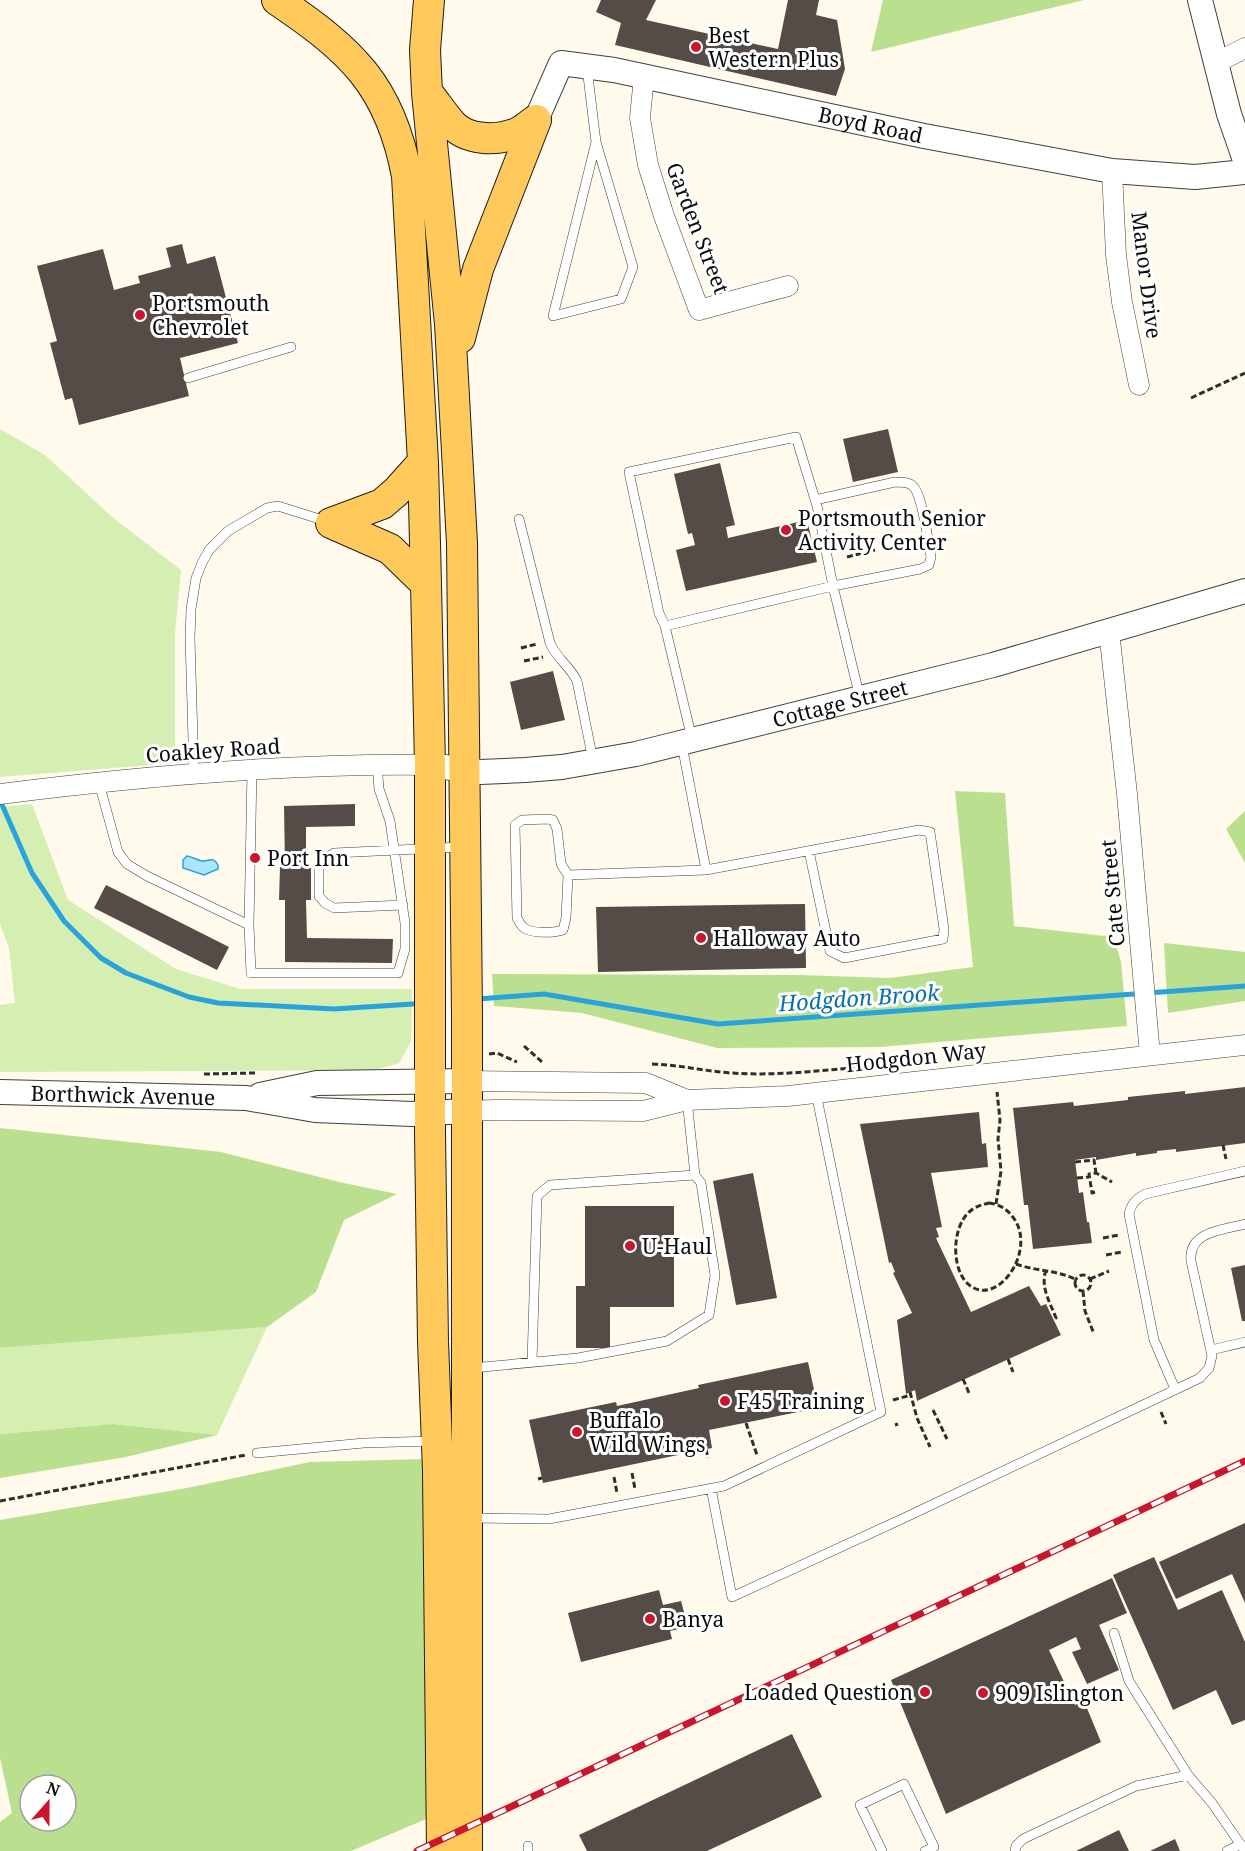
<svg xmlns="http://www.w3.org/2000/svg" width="1245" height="1851" font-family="'Noto Serif',serif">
<rect width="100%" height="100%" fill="#fffaeb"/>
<!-- green -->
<path fill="#d5eeb1" d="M0 429 45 455 112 517 181 570 175 633V763L0 777Z
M32 804 68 900 176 969 240 989H412L411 1041 399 1063 375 1070 0 1072V1005L15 1003 9 948 0 924V807Z
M267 1327 217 1435 113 1424 0 1434V1348Z"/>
<!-- forest -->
<path fill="#bae08f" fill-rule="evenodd" d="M883 0H1084L871 52Z
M955 791 1005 793 1014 926 1114 937 1121 962 1127 1026 880 1047 717 1048 582 1013 494 1006 492 974 801 975 890 978 973 967Z
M1245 811V863L1226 829Z
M1164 943 1245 952V1001L1168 1013Z
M0 1128 221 1152 339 1182 397 1194 344 1220 316 1292 267 1327 0 1348Z
M113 1424 217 1435 126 1457 0 1478V1434Z
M425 1459 426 1819 351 1851H0V1822L12 1813 0 1758V1520L187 1488 310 1462ZM30 1785H66V1821H30Z"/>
<!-- water -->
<path fill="#aae4fd" stroke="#29a3db" stroke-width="1.5" d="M187 856C192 857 197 860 202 861 210 861 213 856 218 865V869L204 875 183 868V860Z"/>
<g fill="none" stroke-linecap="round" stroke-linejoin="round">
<!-- stream -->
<path stroke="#29a3db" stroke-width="5" d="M0 800 32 873 64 921 101 958 126 973 189 997 218 1003 334 1009 413 1004
M478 999 544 994 718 1024 1245 986"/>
</g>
<!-- building -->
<path fill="#564c47" d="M601 0H656L646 20 778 49 788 0H819L816 15 837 20 845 69 836 96 615 45 621 23 596 12Z
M182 244 187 264 215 256 238 343 180 358 189 396 79 425 72 398 65 400 50 343 57 341 37 266 103 249 114 290 140 283 138 276 171 267 166 248Z
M888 429 898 472 853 482 843 439Z
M720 463 735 525 726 527 728 538 807 520 817 562 686 591 676 550 695 545 692 533 688 534 674 474Z
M553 671 565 720 521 730 510 682Z
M355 804V826L306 827V865H311V900H306L307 938 393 939 392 963 285 962V900H279L280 867H285L284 806Z
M106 885 229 947 217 970 94 908Z
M805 904 806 968 598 972 596 907Z
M1245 1087V1143L1176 1152V1149L1157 1151V1153L1136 1156V1153L1096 1160V1157L1075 1160 1079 1193 1083 1192 1087 1222H1089L1092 1243 1033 1249 1028 1205H1024L1013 1108 1073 1102 1074 1106 1128 1100V1097L1185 1091V1094Z
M979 1112 982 1144 986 1143 988 1167 931 1173 942 1227 936 1228 939 1237 936 1238 971 1312 1029 1286 1041 1306 1046 1304 1061 1335 917 1401 915 1390 906 1394 897 1320 912 1313 893 1273 895 1272 891 1262 889 1263 860 1124Z
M753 1173 777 1298 736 1305 713 1181Z
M585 1206H674V1307H610V1348H576V1286H585Z
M1245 1265V1321H1242L1231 1268Z
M808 1362 818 1408 709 1430 712 1448 543 1483 529 1420 616 1402 617 1406 699 1388 698 1385Z
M1245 1523V1603L1232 1574 1176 1599 1159 1562Z
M1154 1557 1178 1610 1222 1590 1245 1642V1720L1232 1725 1216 1690 1173 1710 1113 1575Z
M1112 1578 1127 1613 1099 1625 1119 1670 1087 1684 1072 1652 1081 1649 1076 1637 1049 1650 1075 1705 1084 1701 1101 1742 946 1814 891 1680Z
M659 1590 663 1605 681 1601 688 1627 670 1631 672 1639 581 1662 568 1613Z
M792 1734 822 1797 707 1851H587L579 1835Z
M1119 1830 1129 1851H1076Z
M1175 1839 1180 1851H1150Z"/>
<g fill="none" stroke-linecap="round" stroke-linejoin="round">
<!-- service casing -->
<g stroke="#3f3f3f" stroke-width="10">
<path id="service" d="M587 68 596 142 633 267 621 299 553 316 596 142
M188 378 291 347
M519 519 550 643C556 658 570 666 577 681L593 760
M665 626 833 586 920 569 929 565 931 557C928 542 923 496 913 486 909 482 901 482 895 482L815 500
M692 739 665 626 659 613 629 472 796 437 817 506 833 586 860 698
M682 745 706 870
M194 774 190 638 191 609 196 578 202 563 209 550 228 531 267 508 278 506 329 522
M99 783 118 852 127 864 147 876 249 925 252 770
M548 819 553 820 557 829 561 864 568 875 566 918 563 930C554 933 530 934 523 927 522 926 518 920 517 918L515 825 522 820Z
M568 875 706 870 919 830 930 832 944 929 943 939 844 958 830 951 809 851
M403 905 334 908 325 903 319 896V868L324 859 334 853 462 847
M249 925 251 973H398L405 949V923L390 821 379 789 377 764
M687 1100 695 1175
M1211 1350 1245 1342
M472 1368 578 1358 667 1341 709 1315 715 1275 701 1183 695 1175 550 1185 537 1196 532 1362
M1175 1389 1154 1340 1129 1214C1131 1204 1136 1199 1145 1194L1245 1171
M257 1453 364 1443 434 1441
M711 1488 732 1597 904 1518 1200 1378 1209 1368 1212 1356 1191 1261C1188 1231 1223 1230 1245 1224
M472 1518 549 1519 724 1486 881 1412 816 1093
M1114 1633 1129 1681 1188 1775
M528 1846V1851
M882 1851 860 1805 904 1784 934 1847 925 1851
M1015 1851 1016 1846 1023 1839 1136 1786 1188 1775 1212 1803 1245 1851
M1227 1851 1241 1844"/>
</g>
<!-- minor casing -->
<g stroke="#3f3f3f" stroke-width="21">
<path id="minor" d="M1216 63 1245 48
M644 76 640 118 648 165 664 216 699 310 788 286
M1112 171 1116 255 1122 302 1139 385
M1109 631 1127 794 1150 1055
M0 794C142 776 287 763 430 765
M466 1081 646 1083 687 1100
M466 1111 494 1110 643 1111 687 1100 788 1096 1245 1045"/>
</g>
<!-- tertiary casing -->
<g stroke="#3f3f3f" stroke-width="26">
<g id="tertiary">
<path d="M1200 0 1229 114 1245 160"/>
<path id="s1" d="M536 120 561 63 614 70 924 136 1112 171 1195 177 1245 172"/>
<path id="s2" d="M430 765 480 772 525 770 562 767 636 754 993 665 1245 591"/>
<path id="s3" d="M0 1092 246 1098 315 1110 412 1114 466 1111"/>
<path d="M260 1095 317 1083 466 1081"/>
</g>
</g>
<!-- primary casing -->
<g stroke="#1d1d1d" stroke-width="32">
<path id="primary" d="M277 0C351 50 390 85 407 176L423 462 426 584 430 765V1133L433 1342 438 1471 442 1851
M429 0 425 50 427 93 450 324 462 543 467 1014V1851
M428 93C436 103 443 114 451 123 466 141 497 141 517 133 524 130 530 124 536 120
M460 338 478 269 536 120
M331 523 390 549 426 584
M331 523 382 504 396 492 423 462"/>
</g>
<!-- path -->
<path stroke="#2e2e2e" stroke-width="3" stroke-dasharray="6 3" stroke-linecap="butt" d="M1191 398 1245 373
M847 557 875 550
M521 648 537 644
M524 661 543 657
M524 1046 542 1062
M489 1054 497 1053 517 1062
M652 1064C680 1065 704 1071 731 1073 774 1076 818 1071 861 1067
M204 1074 255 1073
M1223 1145 1226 1159
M1075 1162 1094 1160 1096 1173
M1077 1178 1089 1177
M1095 1192 1092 1193 1089 1174 1096 1173 1112 1182
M989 1203C998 1204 1006 1208 1012 1216 1040 1249 995 1313 966 1282 951 1265 953 1228 968 1213 974 1207 981 1205 989 1203Z
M996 1204 1001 1171 998 1139 1000 1120 997 1092
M1103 1238 1119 1235
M1106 1255 1122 1252
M1016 1264C1035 1271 1056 1270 1075 1279
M1046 1270C1040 1287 1050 1302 1056 1318L1053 1319
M1075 1283a8 8 0 1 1 16 0a8 8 0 1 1-16 0Z
M1090 1279 1109 1271
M1083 1291 1085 1311 1094 1334
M1008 1359 1013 1372
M963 1379 969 1393
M910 1392 917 1418 930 1447
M893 1400 911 1395
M933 1410 947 1439
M1161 1412 1166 1424
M746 1423 757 1455
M895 1425 898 1424
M706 1449 708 1458
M632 1473 635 1489
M614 1477 617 1493
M538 1479 542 1478
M0 1501 246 1455"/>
<!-- service -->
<use href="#service" stroke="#fff" stroke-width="9"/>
<!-- minor -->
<use href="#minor" stroke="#fff" stroke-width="20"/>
<!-- tertiary -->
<use href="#tertiary" stroke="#fff" stroke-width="24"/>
<!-- primary -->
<use href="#primary" stroke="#ffca5b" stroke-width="30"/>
<!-- rail casing -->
<g stroke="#ca162d" stroke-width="7">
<path id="rail" d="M417 1851 1245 1461"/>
</g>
<!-- rail -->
<use href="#rail" stroke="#fff" stroke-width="4.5" stroke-dasharray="14" stroke-linecap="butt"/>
</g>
<!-- markers -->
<g fill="#ca162d" stroke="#fff" stroke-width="2">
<circle cx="696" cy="47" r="6"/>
<circle cx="140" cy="315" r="6"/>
<circle cx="786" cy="530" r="6"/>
<circle cx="255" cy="858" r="6"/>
<circle cx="701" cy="938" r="6"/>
<circle cx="630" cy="1246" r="6"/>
<circle cx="725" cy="1401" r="6"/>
<circle cx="577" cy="1432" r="6"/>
<circle cx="650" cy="1619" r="6"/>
<circle cx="925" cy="1692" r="6"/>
<circle cx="983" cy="1693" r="6"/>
</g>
<g text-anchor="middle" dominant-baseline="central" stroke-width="6" stroke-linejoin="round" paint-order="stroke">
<!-- poi labels -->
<g font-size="21" fill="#0c0c0c" stroke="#fff" text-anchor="start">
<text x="708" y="35">Best<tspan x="708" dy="24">Western Plus</tspan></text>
<text x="152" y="303">Portsmouth<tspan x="152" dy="24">Chevrolet</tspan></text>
<text x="798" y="518">Portsmouth Senior<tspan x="798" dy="24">Activity Center</tspan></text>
<text x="267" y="858">Port Inn</text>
<text x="713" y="938">Halloway Auto</text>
<text x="642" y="1246">U-Haul</text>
<text x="737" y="1401">F45 Training</text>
<text x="589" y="1420">Buffalo<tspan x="589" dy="24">Wild Wings</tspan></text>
<text x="662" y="1619">Banya</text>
<text x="913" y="1692" text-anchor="end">Loaded Question</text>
<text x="995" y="1693">909 Islington</text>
</g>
<!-- street labels -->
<g font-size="21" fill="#0c0c0c" stroke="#fff">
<text stroke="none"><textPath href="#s1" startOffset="378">Boyd Road</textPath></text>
<text transform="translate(698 228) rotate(69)">Garden Street</text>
<text transform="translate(1147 275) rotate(83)">Manor Drive</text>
<text stroke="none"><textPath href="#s2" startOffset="418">Cottage Street</textPath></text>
<text transform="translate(213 750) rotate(-4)">Coakley Road</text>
<text transform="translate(1112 893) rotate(-95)">Cate Street</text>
<text transform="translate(916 1057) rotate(-6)">Hodgdon Way</text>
<text stroke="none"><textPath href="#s3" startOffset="123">Borthwick Avenue</textPath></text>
</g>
<!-- water labels -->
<g font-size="22" font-style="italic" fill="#0971aa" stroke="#fff">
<text transform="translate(859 997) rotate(-4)">Hodgdon Brook</text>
</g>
</g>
<!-- north arrow -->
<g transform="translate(48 1803) rotate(21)"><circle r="28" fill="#ffffff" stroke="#9e9e9e" stroke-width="1.5"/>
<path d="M0-4.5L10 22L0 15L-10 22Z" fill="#ca162d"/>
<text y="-9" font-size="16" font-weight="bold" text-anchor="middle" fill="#0c0c0c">N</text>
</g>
</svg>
